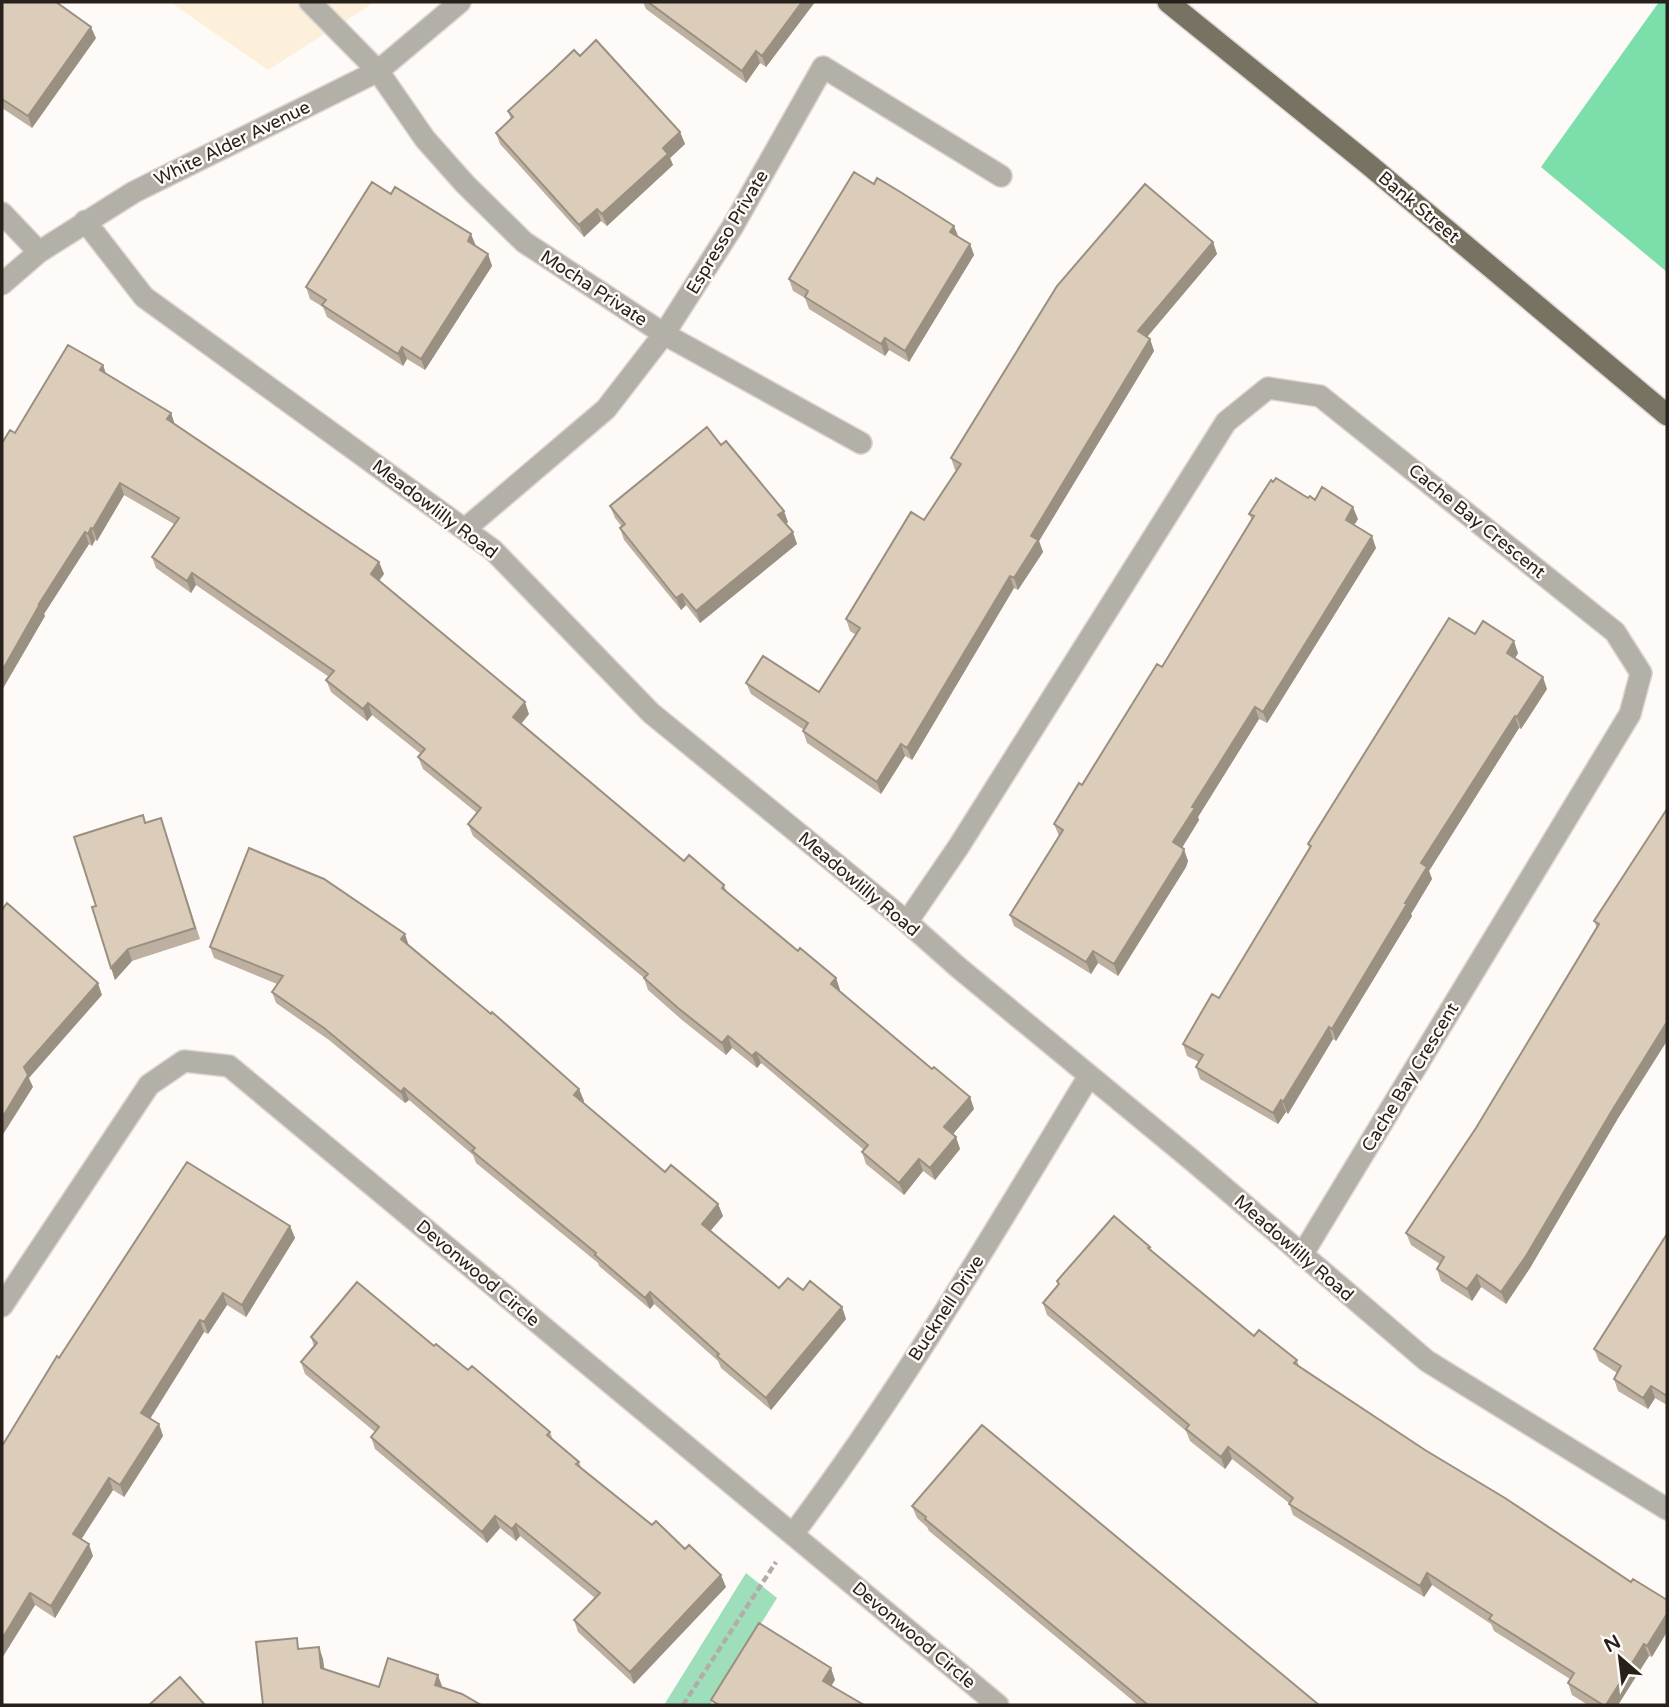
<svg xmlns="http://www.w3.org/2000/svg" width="1669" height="1707" font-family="'Varela Round',sans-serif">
<rect width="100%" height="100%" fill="#fefaf7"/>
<!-- commercial -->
<path fill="#fcf0db" d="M170 2H375L268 70Z"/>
<!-- green -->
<path fill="#9fdeba" d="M746 1573 777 1598 710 1705H664Z"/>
<!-- forest -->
<path fill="#7cdeaa" d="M1659 2H1667V272L1541 167Z"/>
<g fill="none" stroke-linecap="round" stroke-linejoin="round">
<!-- lane casing -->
<g stroke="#dcd7d4" stroke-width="24">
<path id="lane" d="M310 2 378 71"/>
</g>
<!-- street casing -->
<g stroke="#dcd7d4" stroke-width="24">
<path id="street" d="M378 71 425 139 465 184 524 242 664 334 861 443
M2 213 39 252
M85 221 144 297 493 550 651 713 907 922 959 968 1193 1161 1427 1361 1667 1509
M2 284 39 252 134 192 378 71 460 2
M465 529 606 409 664 334 733 226 823 67 1001 176
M907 922 959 846 1226 422 1268 388 1320 396 1615 632 1641 673 1630 714 1302 1255
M2 1306 149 1085 184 1061 229 1066 998 1705
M793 1534C902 1389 995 1231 1089 1076"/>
</g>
<!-- primary casing -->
<g stroke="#dcd7d4" stroke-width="24">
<path id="primary" d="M1168 2 1368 164 1667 415"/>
</g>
<!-- path -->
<path stroke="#b3adaa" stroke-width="4.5" stroke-dasharray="7 3.5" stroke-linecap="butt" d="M683 1705 776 1562"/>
<!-- lane -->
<use href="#lane" stroke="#b3b0a7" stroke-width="21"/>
<!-- street -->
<use href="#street" stroke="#b3b0a7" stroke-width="21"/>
<!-- primary -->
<use href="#primary" stroke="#777262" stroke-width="21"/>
</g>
<!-- wall -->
<path fill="#bdb0a0" d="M2 2 96 38 32 128 2 108Z
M643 2H815L766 67 760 63 746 83 646 9Z
M580 56 680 132 685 144 670 158 673 165 607 226 601 221 584 237 500 144 496 133 511 119 508 111Z
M958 236 970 244 974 255 909 362 889 350 885 356 809 309 805 298 793 291 789 279Z
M1213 242 1217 254 1147 337 1150 339 1154 351 1039 541 1043 552 1018 590 1014 588 912 760 905 756 881 794 807 743 803 731 804 730 751 694 746 683 819 692 856 635 850 631 846 619 924 520 957 471 955 470 951 458Z
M476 246 488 254 492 266 425 370 407 359 403 366 327 317 323 307 310 299 306 287Z
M103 365 106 374 171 413 174 423 379 562 384 574 379 581 529 714 521 724 684 861 724 885 727 892 798 951 836 978 840 990 839 991 932 1069 970 1097 974 1109 953 1134 956 1137 960 1149 935 1180 923 1171 904 1195 866 1164 862 1152 864 1150 761 1063 757 1068 732 1048 726 1055 682 1020 648 990 644 978 473 836 468 824 477 813 423 769 418 757 421 754 372 715 367 721 331 692 326 680 329 677 196 585 191 593 156 568 152 557 174 524 124 495 97 541 95 540 92 546 89 544 44 614 45 616 2 690V443Z
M1308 498 1358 519 1354 525 1376 548 1267 723 1259 719 1198 817 1199 820 1182 848 1188 861 1186 867 1118 976 1098 963 1091 974 1014 926 1010 915 1059 836 1054 824 1082 785 1162 667 1252 520 1249 514Z
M610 506 788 522 786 524 797 544 700 623 686 605 681 610 624 540 620 528 622 527 615 518Z
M1475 634 1518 653 1515 658 1547 689 1521 729 1519 728 1429 871 1432 879 1411 914 1412 916 1336 1041 1333 1039 1288 1114 1286 1112 1278 1124 1200 1079 1196 1067 1199 1062 1187 1056 1183 1044 1219 998 1309 848 1308 844Z
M1667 809 1617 1120 1530 1268 1506 1304 1481 1287 1472 1301 1441 1281 1437 1269 1440 1264 1411 1245 1406 1233 1476 1128 1597 928 1594 921Z
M161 818 200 939 132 961 115 980 96 906 146 823Z
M408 945 579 1089 584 1101 582 1103 665 1172 718 1204 723 1216 710 1231 779 1288 803 1290 842 1307 846 1319 771 1410 721 1368 718 1361 654 1304 650 1309 599 1266 598 1263 476 1163 473 1155 409 1100 405 1103 329 1040 276 1003 272 992 277 984 214 958 210 947Z
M290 1226 295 1238 246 1317 227 1305 208 1334 204 1332 150 1419 159 1424 163 1436 124 1497 113 1490 81 1539 93 1556 55 1618 35 1605 2 1658 59 1358Z
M1667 1234V1405L1655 1398 1648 1409 1618 1391 1614 1379 1617 1373 1599 1361 1594 1349Z
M1150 1247 1152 1251 1254 1336 1297 1360 1299 1366 1425 1450 1631 1582 1652 1657 1649 1656 1618 1705H1588L1572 1695 1568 1683 1570 1679 1494 1631 1491 1624 1432 1585 1424 1597 1293 1515 1289 1503 1232 1459 1225 1469 1190 1441 1186 1431 1047 1315 1043 1303 1058 1285 1057 1281Z
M311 1337 434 1346 550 1432 553 1440 579 1462 581 1468 726 1587 634 1684 578 1632 574 1620 595 1598 520 1536 516 1541 500 1528 487 1543 375 1449 371 1437 375 1432 305 1374 301 1362 314 1347Z
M912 1506 1319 1705H1138L929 1531 927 1527 917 1518Z"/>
<!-- shaded-wall -->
<path fill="#9a9082" d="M802 2H815L766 67 762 56Z
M91 27 96 38 32 128 28 116Z
M756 51 760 63 746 83 742 71Z
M680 132 685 144 670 158 673 165 607 226 602 214 663 148Z
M597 209 601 221 584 237 579 225Z
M954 226 959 238 950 232Z
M471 234 476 246 468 241Z
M1213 242 1217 254 1142 343 1138 331Z
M970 244 974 255 909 362 905 351Z
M488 254 492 266 425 370 421 359Z
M885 338 889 350 885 356 881 344Z
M1150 339 1154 351 1039 541 1043 552 1018 590 1014 578 1031 536Z
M402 347 407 359 403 366 398 354Z
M103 365 107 377 100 370Z
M171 413 175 425 167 419Z
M120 483 124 495 97 541 93 529Z
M1353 507 1358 519 1350 532 1346 520Z
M784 511 788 522 783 527 778 515Z
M91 528 95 540 92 546 88 534Z
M85 532 89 544 44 614 45 616 2 690V671L39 604Z
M793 532 797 544 700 623 696 611Z
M1372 536 1376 548 1267 723 1263 712Z
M379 562 384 574 375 586 371 574Z
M192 573 196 585 191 593 187 581Z
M1010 576 1014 588 912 760 907 748Z
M682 594 686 605 681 610 676 598Z
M1514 641 1518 653 1511 665 1507 653Z
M1543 677 1547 689 1521 729 1517 717Z
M525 702 529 714 517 729 513 717Z
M368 703 372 715 367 721 363 709Z
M1255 707 1259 719 1198 817 1199 820 1178 854 1173 842 1192 807Z
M1515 716 1519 728 1429 871 1432 879 1411 914 1412 916 1336 1041 1332 1029 1405 903 1421 863Z
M901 744 905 756 881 794 877 782Z
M1184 849 1188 861 1186 867 1118 976 1114 964Z
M405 934 409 946 401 939Z
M128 949 132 961 115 980 111 968Z
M1093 951 1098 963 1091 974 1086 962Z
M836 978 840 990 835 996 831 984Z
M98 983 102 995 29 1078 33 1087 2 1136V1118L24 1067Z
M1667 1022V1041L1617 1120 1530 1268 1506 1304 1501 1292Z
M1329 1027 1333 1039 1288 1114 1283 1102Z
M728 1036 732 1048 726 1055 722 1043Z
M756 1052 761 1063 757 1068 752 1056Z
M404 1088 409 1100 405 1103 401 1092Z
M579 1089 584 1101 578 1107 574 1095Z
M970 1097 974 1109 949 1139 944 1127Z
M1281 1100 1286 1112 1278 1124 1273 1113Z
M956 1137 960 1149 935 1180 930 1168Z
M919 1159 923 1171 904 1195 899 1183Z
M718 1204 723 1216 706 1236 702 1224Z
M290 1226 295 1238 246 1317 242 1305Z
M1477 1275 1481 1287 1472 1301 1467 1289Z
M650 1292 654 1304 650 1309 645 1298Z
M223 1293 227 1305 208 1334 204 1322Z
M842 1307 846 1319 771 1410 766 1398Z
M200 1320 204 1332 146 1425 141 1413Z
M1651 1386 1655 1398 1648 1409 1643 1398Z
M159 1424 163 1436 124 1497 120 1485Z
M1228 1447 1232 1459 1225 1469 1221 1457Z
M109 1478 113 1490 77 1546 73 1534Z
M495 1516 500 1528 487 1543 482 1532Z
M516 1524 520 1536 516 1541 512 1529Z
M89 1544 93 1556 55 1618 51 1606Z
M1427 1573 1432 1585 1424 1597 1420 1586Z
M721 1575 726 1587 634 1684 630 1672Z
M30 1593 35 1605 2 1658V1639Z
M1667 1614V1632L1652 1657 1647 1646Z
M1644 1644 1649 1656 1618 1705H1606Z
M319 1647 323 1659 326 1680 321 1668Z
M831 1668 835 1680 827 1693 823 1681Z
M438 1675 442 1686 439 1696 435 1685Z"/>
<!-- building -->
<path fill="#dccdba" stroke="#9a9082" stroke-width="2" d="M2 2H56L91 27 28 116 2 99Z
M648 2H802L762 56 756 51 742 71Z
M596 40 680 132 663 148 668 154 602 214 597 209 579 225 496 133 513 117 508 111 553 70 574 50 580 56Z
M854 172 874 184 877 178 902 193 954 226 950 232 970 244 905 351 885 338 881 344 805 297 808 291 789 279Z
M372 182 391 194 395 187 471 234 468 241 488 254 421 359 402 347 398 354 322 305 326 300 306 287Z
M1145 184 1213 242 1138 331 1150 339 1031 536 1038 540 1014 578 1010 576 907 748 901 744 877 782 803 731 808 723 746 683 763 656 819 692 860 628 846 619 911 512 924 520 961 464 951 458 1057 286Z
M68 345 103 365 100 370 171 413 167 419 379 562 371 574 525 702 513 717 684 861 689 855 724 885 722 888 798 951 800 948 836 978 831 984 932 1069 934 1067 970 1097 944 1127 956 1137 930 1168 919 1159 899 1183 862 1152 868 1145 756 1052 752 1056 728 1036 722 1043 678 1008 644 978 648 974 468 824 481 808 418 757 425 749 368 703 363 709 326 680 334 671 192 573 187 581 152 557 179 518 120 483 93 529 91 528 88 534 85 532 39 604H40L2 671V443L10 430 15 433Z
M707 427 721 445 726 441 784 511 778 515 793 532 696 611 682 594 676 598 620 528 625 524 610 506Z
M1276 478 1308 498 1310 496 1315 500 1322 487 1353 507 1346 520 1372 536 1263 712 1255 707 1192 807 1195 808 1173 842 1184 849 1182 855 1114 964 1093 951 1086 962 1010 915 1063 830 1054 824 1079 783 1082 785 1157 664 1162 667 1254 516 1249 514 1271 480 1273 482Z
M1449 618 1475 634 1483 621 1514 641 1507 653 1543 677 1517 717 1515 716 1421 863 1427 867 1405 903 1407 904 1332 1029 1329 1027 1283 1102 1281 1100 1273 1113 1196 1067 1203 1055 1183 1044 1212 994 1219 998 1311 846 1308 844Z
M1667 809V1022L1613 1109 1526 1256 1501 1292 1477 1275 1467 1289 1437 1269 1444 1257 1406 1233 1476 1128 1599 924 1594 921Z
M143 815 145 823 161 818 195 928 128 949 111 968 92 907 96 906 74 837Z
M249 848 324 879 405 934 401 939 491 1014 492 1012 579 1089 574 1095 665 1172 671 1165 718 1204 702 1224 779 1288 788 1278 803 1290 810 1281 842 1307 766 1398 717 1356 719 1354 650 1292 645 1298 595 1255 596 1253 472 1151 475 1148 404 1088 401 1092 324 1028 272 992 283 976 210 947Z
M7 903 98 983 24 1067 28 1075 2 1118V910Z
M187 1162 290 1226 242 1305 223 1293 204 1322 200 1320 141 1413 159 1424 120 1485 109 1478 73 1534 89 1544 51 1606 30 1593 2 1639V1446L57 1356 59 1358Z
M1114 1216 1150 1247 1148 1248 1254 1336 1259 1330 1297 1360 1294 1363 1425 1450 1505 1498 1631 1582 1633 1579 1667 1600V1614L1647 1646 1644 1644 1606 1705H1603L1568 1683 1574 1673 1489 1619 1492 1615 1427 1573 1420 1586 1289 1504 1293 1498 1228 1447 1221 1457 1186 1429 1189 1425 1043 1303 1059 1284 1057 1281Z
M1667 1234V1396L1651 1386 1643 1398 1614 1379 1621 1366 1594 1349Z
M357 1282 434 1346 436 1344 468 1370 472 1366 550 1432 547 1435 579 1462 576 1464 652 1525 656 1521 685 1549 689 1545 721 1575 630 1672 574 1620 600 1593 516 1524 512 1529 495 1516 482 1532 371 1437 379 1427 301 1362 317 1343 311 1337Z
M982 1425 1319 1705H1148L925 1519 926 1517 912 1506Z
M759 1623 831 1668 823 1681 864 1705H719L711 1700Z
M297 1638 298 1649 319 1647 321 1668 379 1687 388 1658 438 1675 435 1685 462 1694 481 1705H263L256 1642Z
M180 1677 205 1705H149Z"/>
<g text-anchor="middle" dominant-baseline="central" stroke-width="5" stroke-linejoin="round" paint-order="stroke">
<!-- street labels -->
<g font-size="18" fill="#28201b" stroke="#fefaf7">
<text transform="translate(232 143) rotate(-26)">White Alder Avenue</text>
<text transform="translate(1419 207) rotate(40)">Bank Street</text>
<text transform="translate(727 232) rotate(-59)">Espresso Private</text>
<text transform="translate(594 288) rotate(33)">Mocha Private</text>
<text transform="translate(435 509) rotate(37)">Meadowlilly Road</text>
<text transform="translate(1477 521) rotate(39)">Cache Bay Crescent</text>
<text transform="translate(859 884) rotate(40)">Meadowlilly Road</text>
<text transform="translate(1410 1077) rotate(-59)">Cache Bay Crescent</text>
<text transform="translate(1294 1248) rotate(41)">Meadowlilly Road</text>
<text transform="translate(478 1273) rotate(40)">Devonwood Circle</text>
<text transform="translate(946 1308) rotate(-57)">Bucknell Drive</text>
<text transform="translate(914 1635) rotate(40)">Devonwood Circle</text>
</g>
</g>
<!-- border -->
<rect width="1669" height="1707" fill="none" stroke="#28201b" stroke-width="7"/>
<!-- north arrow -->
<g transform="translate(1620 1658) rotate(332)" stroke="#fefaf7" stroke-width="5" paint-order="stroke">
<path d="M0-5L12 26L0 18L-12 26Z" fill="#28201b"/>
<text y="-10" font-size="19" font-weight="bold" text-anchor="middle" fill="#28201b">N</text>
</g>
</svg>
